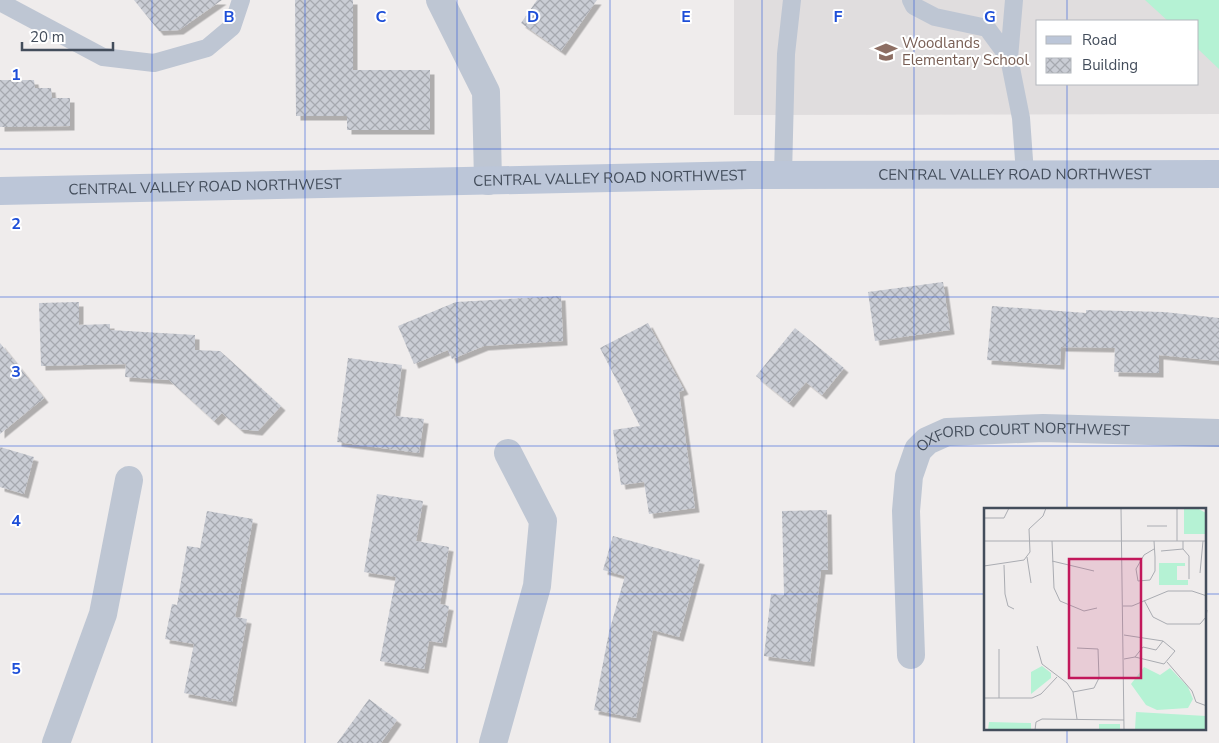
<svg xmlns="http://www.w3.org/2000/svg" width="1219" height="743" font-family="'Nunito Sans',sans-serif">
<defs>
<pattern id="building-cross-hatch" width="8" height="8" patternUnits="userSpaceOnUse" patternTransform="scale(1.25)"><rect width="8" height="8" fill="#cacdd5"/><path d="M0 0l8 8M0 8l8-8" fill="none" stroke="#a6a9b0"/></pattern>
<filter id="shadow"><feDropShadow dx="4.5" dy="4.5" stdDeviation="0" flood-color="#0004"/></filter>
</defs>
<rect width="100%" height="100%" fill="#efecec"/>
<!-- education -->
<path fill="#e0ddde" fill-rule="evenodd" d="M734 0H1219V114L734 115ZM1038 21H1198V84H1038Z"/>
<!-- green -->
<path fill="#b5f2d4" d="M1145 0H1219V69L1198 49V21H1168Z"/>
<!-- building -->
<path fill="url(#building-cross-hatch)" filter="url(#shadow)" d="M134 0H222L179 30 159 31Z
M295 0H353V70H430V130H347V116H296Z
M537 0H597L561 51 521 23Z
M0 80H34L35 88H51L52 98H70V126L0 127Z
M943 282 950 330 875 341 868 292Z
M561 296 563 341 484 346 452 359 448 350 414 364 398 326 456 302Z
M79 302V325L110 324V330L195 335V350L220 351 281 406 258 431 240 429 222 413 214 421 169 380 125 377 126 364 41 366 39 303Z
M992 306 1086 313V310L1164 312 1219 318V361L1159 355V373L1114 372 1115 348 1061 347 1060 365 987 360Z
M648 323 684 390 679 392 695 508 649 514 644 482 621 485 613 430 640 426 600 348Z
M795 328 844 368 822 395 806 382 789 403 756 376Z
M0 343 44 398 0 434Z
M348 358 402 365 395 416 424 419 419 453 337 442Z
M0 447 34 457 24 494 0 487Z
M377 494 423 501 416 541 449 547 440 604 449 606 442 643 429 641 424 669 380 661 396 577 364 572Z
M827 510 828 570H821L810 662 764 656 771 594 784 595 782 511Z
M207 511 253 519 235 617 247 619 232 702 184 693 194 644 165 639 172 604 177 605 187 546 200 548Z
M613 536 700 560 679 637 653 630 636 718 594 710 609 632 625 576 603 570Z
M369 699 397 720 381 743H337Z"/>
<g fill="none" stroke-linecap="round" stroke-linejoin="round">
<!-- service -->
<path stroke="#bec6d3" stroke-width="18" d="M911 0 914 6 935 17 987 28 1009 58 1021 118 1025 174
M0 2 103 57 154 63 207 48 232 27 241 0
M1009 58 1014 0
M783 175 786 54 792 0"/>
<!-- minor -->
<g stroke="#bec6d3" stroke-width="28">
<path d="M440 0 486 92 488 181"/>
<path id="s1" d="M911 655 906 511 909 476 918 450 927 441 947 432 1043 428 1219 433"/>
<path d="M56 743 103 614 129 480"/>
<path d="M493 743 537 586 543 521 508 453"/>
</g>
<!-- secondary -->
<path stroke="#bcc6d8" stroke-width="28" id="s2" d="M0 191 750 175 1219 174"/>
</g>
<!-- grid -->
<path fill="none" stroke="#1d4ed8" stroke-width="1" stroke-opacity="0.55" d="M152 0V743M305 0V743M457 0V743M610 0V743M762 0V743M914 0V743M1067 0V21M1067 84V509M0 149H1219M0 297H1219M0 446H1219M0 594H985M1205 594H1219M1067 729V743"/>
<!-- icons -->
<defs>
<g id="school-bare" transform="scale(1.725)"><path d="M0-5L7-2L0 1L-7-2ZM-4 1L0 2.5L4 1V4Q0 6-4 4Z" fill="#8d6e63" stroke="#fff" stroke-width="2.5" paint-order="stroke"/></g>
</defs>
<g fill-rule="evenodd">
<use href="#school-bare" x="886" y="52"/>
</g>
<g text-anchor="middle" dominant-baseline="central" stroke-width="4" stroke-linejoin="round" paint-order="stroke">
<!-- education labels -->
<g font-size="15" fill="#785e54" stroke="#fff" text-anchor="start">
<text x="902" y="43">Woodlands<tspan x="902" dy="17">Elementary School</tspan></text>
</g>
<!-- street labels -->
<g font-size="15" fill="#434d5b" stroke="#fff">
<text stroke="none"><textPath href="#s2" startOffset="1015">CENTRAL VALLEY ROAD NORTHWEST</textPath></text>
<text stroke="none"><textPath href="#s2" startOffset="610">CENTRAL VALLEY ROAD NORTHWEST</textPath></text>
<text stroke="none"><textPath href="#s2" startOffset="205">CENTRAL VALLEY ROAD NORTHWEST</textPath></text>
<text stroke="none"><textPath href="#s1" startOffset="316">OXFORD COURT NORTHWEST</textPath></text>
</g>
</g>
<!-- overview -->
<g transform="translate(984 508)">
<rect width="222" height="222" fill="#efecec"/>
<path d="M175 55H201V58H193V72H204V77H175ZM58 158 67 165V170L47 186V164ZM160 159 176 167 186 160 204 179 209 191 204 200 173 202 162 197 147 176ZM5 214 47 215V222H4ZM115 216H136V222H115Z" fill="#b5f2d4"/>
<path d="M200 0H213L222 5V26H200ZM152 204 222 208V222H151Z" fill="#b5f2d4"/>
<path fill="none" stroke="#aaacb2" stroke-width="1" d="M137 0 140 222M0 10H20L25 0M163 18H183M0 33H223M68 33 70 80 76 93 100 103 113 100M170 33 171 49V63L166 72 154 73 152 61 160 47 170 41M193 33V0M199 33V41L205 48V71M177 43 199 41M43 49 47 75M68 53 110 63M20 57 21 86 24 98 30 101M0 58 40 52 46 44 45 21 59 8 62 0M216 65 219 33M160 92 169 109 183 116H216L222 109 223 102M139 98H148L184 83H208L223 88M140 127 179 133 172 142 159 139 151 149 140 151M53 138 58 156 83 175 89 184 93 211M151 149 180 156 191 143 179 133M183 154 208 183 212 194 223 198M89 184 110 180 115 170 114 141 93 140M0 190H48L57 186 73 169M15 190V141M51 222 52 214 58 211 140 212"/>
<path fill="#c2185b" fill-opacity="0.15" stroke="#c2185b" stroke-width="2.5" d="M85 51H157V170H85Z"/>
<rect width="222" height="222" fill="none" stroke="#434d5b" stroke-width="2.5"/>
</g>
<g font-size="16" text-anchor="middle" font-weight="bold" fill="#1d4ed8" stroke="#fff" stroke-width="4" stroke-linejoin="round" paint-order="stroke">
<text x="229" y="22">B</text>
<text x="381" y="22">C</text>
<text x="533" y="22">D</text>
<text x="686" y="22">E</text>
<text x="838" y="22">F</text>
<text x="990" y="22">G</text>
<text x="16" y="80">1</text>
<text x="16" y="229">2</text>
<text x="16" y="377">3</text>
<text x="16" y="526">4</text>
<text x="16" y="674">5</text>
</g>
<!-- legend -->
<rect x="1036" y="20" width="162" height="65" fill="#ffffff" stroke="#b4b8bd"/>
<rect x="1046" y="36" width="25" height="8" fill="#bcc6d8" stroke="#b4b8bd"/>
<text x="1082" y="45" font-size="15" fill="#434d5b">Road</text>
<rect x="1046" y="58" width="25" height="15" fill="url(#building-cross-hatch)" stroke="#b4b8bd"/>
<text x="1082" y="70" font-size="15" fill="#434d5b">Building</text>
<!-- scale -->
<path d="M22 42v8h91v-8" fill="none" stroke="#434d5b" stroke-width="2.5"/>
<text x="30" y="42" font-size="15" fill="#434d5b" stroke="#ffffff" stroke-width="4" paint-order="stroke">20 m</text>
</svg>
